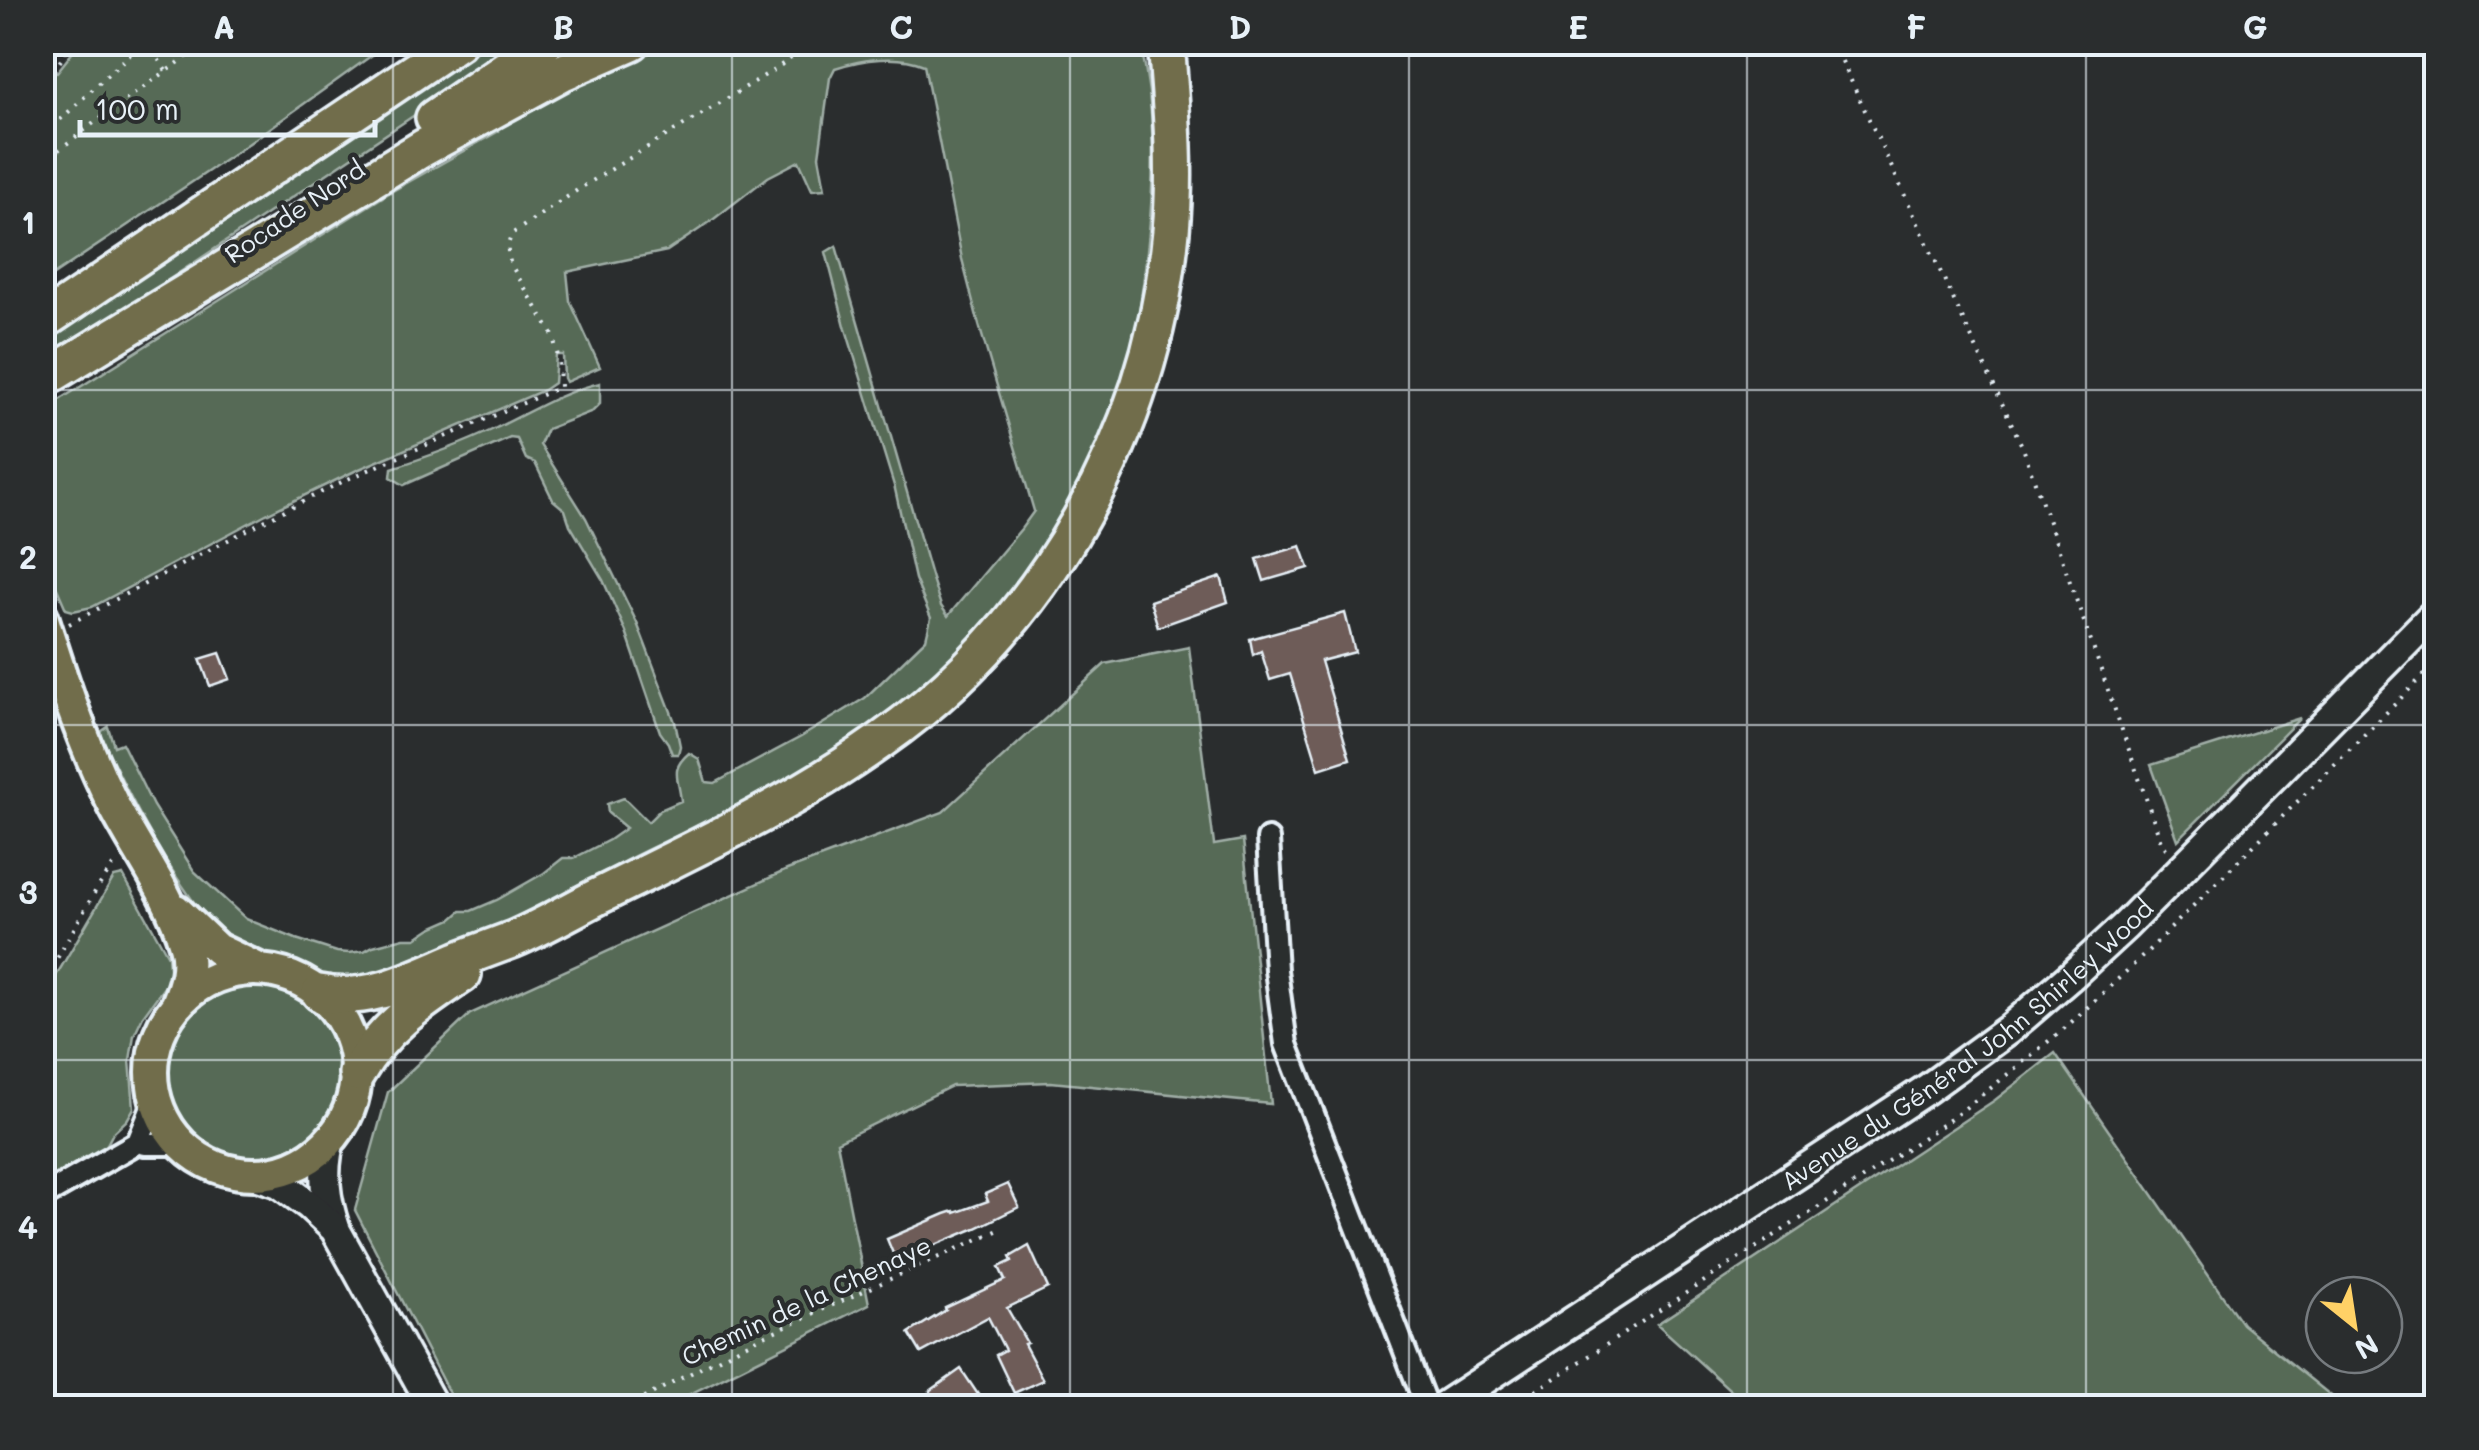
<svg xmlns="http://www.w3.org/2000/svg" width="2479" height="1450" font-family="Mali,sans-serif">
<rect width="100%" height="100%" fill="#2a2d2e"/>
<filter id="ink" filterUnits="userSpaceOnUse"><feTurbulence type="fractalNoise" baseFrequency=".01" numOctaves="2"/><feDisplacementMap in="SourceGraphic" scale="20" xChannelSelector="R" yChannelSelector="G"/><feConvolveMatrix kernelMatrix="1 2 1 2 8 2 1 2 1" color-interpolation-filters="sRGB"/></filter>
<g filter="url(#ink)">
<!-- green -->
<path fill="#576b56" stroke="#a0aea7" stroke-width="2.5" d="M80 43V42L389 43 234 154 43 282V77L57 72Z
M483 43H522L43 364 42 338Z
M668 43H1140C1156 108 1155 175 1148 242 1145 270 1142 299 1136 328 1102 486 1002 630 872 726 828 758 779 785 730 810 694 829 656 844 621 863 598 876 575 888 551 900 528 911 506 925 482 936 456 948 428 957 401 967 386 973 367 985 352 985 329 984 315 970 296 962 271 954 245 951 223 934 209 924 199 909 189 895 153 845 127 791 101 736L102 731 108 727 114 746 122 743 153 806 194 871 246 919 296 939 337 952 349 953 364 951 373 946 404 938H416L431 928 452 919 461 911H471L497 900 544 873 563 858H574L609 840 626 828 608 813 607 804 624 798 648 822 660 810 681 801C679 778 669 770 689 753L699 759 706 782 715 783 801 737 865 698 926 639 931 618 915 579 895 489 845 326 826 252 836 246 932 579 941 606 948 616 1021 529 1034 511 979 325 962 259 924 65C897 54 862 59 835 68L830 78 819 156 825 189 812 190 799 161 768 177 710 222 667 251 567 272 570 301 600 367 566 382 564 378 563 355H556L554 383 544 390 357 470 266 514 92 607 73 611 66 609 43 556 42 411 389 193 499 131 496 122 592 74Z
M600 383V404L593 411 547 429 540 445 586 518 637 623 675 722 680 746 678 754H672L668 743 660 732 626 632 603 580 570 525 565 510 553 500 535 463 526 459 517 439 510 438 404 485 391 477 392 468C427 457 461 445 494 429 530 412 561 392 600 383Z
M1189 647 1214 845 1243 840 1271 1104 1051 1082 952 1086 837 1142 869 1304 664 1407H456L355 1210 388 1092 470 1014 787 870 943 812 1105 664Z
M2300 718 2178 840 2151 765Z
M123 875 168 956 170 979 143 1016 134 1035 130 1060 134 1108 127 1120 113 1133 105 1148 43 1185V998L114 877Z
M166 1073a88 88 0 1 1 176 0a88 88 0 1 1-176 0Z
M2055 1053 2242 1324 2345 1407H1749L1657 1324 1995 1100Z"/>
<!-- building -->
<path fill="#6e5c59" stroke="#e8f1f8" stroke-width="2.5" d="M1301 546 1309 568 1264 581 1257 559Z
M1221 577 1228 602 1158 627 1150 601Z
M1345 613 1355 652 1321 661 1350 759 1319 769 1290 674 1270 680 1261 651 1253 655 1250 639Z
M220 653 230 679 210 686 200 659Z
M1008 1184 1019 1207 976 1228 921 1251 919 1247 894 1256 887 1239 945 1214 954 1211 955 1213 988 1201 985 1194Z
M1029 1246 1048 1288 1007 1308 1027 1343 1024 1344 1043 1380 1014 1393 996 1355 1005 1350 988 1317 921 1353 909 1333 946 1310 945 1308 1005 1280 999 1267 1012 1261 1010 1257Z
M961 1369 987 1408H941L930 1391Z"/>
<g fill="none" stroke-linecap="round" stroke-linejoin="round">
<!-- street casing -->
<g stroke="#e8f1f8" stroke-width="28">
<path id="street" d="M1268 839 1276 970 1286 1044 1427 1408
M138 1142 155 1100
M138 1142 145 1144H181
M42 1197 138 1142"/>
</g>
<!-- secondary casing -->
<g stroke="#e8f1f8" stroke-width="35">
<g id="secondary">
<path d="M329 1143C322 1173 325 1198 335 1228"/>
<path d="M253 1174 279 1183 309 1205 335 1229 434 1408"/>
<path id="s1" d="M1441 1408 1927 1089 2008 1030 2072 975 2125 926 2436 612"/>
</g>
</g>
<!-- primary casing -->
<g stroke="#e8f1f8" stroke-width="38">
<path id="primary" d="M42 616C62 679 82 742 112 802 136 850 170 893 185 945 191 966 185 984 177 1004
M176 910 217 949 259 969
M152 1072a102 102 0 1 1 204 0a102 102 0 1 1-204 0Z"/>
</g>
<!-- highway casing -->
<g stroke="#e8f1f8" stroke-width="42">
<path id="highway" d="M434 118 546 42
M42 322 458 42
M49 376 423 148 561 73 632 42
M320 993C367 1004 415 978 458 960 476 953 495 946 514 939 542 927 568 912 595 898 692 850 792 804 880 741 1047 624 1152 433 1171 231 1177 168 1171 105 1166 42
M357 1073C383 1027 420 1003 463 974"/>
</g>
<!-- path -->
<path stroke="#e8f1f8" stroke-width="4" stroke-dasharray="2.5 8" stroke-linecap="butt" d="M147 42 166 71
M1833 42 2023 448 2161 841 2167 850
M803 50 832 42
M42 88 73 42
M42 127 56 152 111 110 208 42
M45 134 143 42
M69 624 279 513 348 479 560 387 559 360 552 333 511 265C507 252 506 245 513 233L579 189 777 68 802 50 799 42
M42 985 96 890 117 860
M138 1090C135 1061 139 1039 153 1013
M625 1408 742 1346 1003 1228
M1509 1408 1840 1193 1955 1116 1992 1087 2066 1027 2143 956 2436 663"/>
<!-- street -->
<use href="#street" stroke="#2a2d2e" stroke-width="20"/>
<!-- secondary -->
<use href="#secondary" stroke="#2a2d2e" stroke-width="28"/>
<!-- primary -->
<use href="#primary" stroke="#716d4b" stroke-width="30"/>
<!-- highway -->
<use href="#highway" stroke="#716d4b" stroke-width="35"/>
</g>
</g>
<!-- grid -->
<path fill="none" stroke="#e8f1f8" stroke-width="2.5" stroke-opacity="0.55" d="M393 42V1408M732 42V1408M1070 42V1408M1409 42V1408M1747 42V1408M2086 42V1408M42 390H2436M42 725H2436M42 1060H2436"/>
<g text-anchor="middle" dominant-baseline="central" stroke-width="9" stroke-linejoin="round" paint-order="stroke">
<!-- street labels -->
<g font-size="25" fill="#e8f1f8" stroke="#2a2d2e">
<text transform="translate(294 211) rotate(-34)">Rocade Nord</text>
<text stroke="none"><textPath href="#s1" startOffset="640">Avenue du Général John Shirley Wood</textPath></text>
<text transform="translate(806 1300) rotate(-25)">Chemin de la Chenaye</text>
</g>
</g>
<!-- margin -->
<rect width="2479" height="1450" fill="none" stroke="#2a2d2e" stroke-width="110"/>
<!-- north arrow -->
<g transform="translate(2354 1325) rotate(150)"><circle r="48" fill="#2a2d2e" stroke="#767b7f" stroke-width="2.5"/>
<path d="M0-8L18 38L0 25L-18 38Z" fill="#ffd166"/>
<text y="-15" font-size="28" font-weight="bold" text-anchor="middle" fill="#e8f1f8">N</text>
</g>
<!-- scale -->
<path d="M80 120v15h295v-15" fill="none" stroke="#e8f1f8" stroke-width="5"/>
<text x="95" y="120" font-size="30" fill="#e8f1f8" stroke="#2a2d2e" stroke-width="8" paint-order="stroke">100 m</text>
<rect x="55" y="55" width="2369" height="1340" fill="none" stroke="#e8f1f8" stroke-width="4"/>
<g font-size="32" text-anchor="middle" font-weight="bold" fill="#e8f1f8">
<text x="224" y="39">A</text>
<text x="563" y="39">B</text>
<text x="901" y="39">C</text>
<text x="1240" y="39">D</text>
<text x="1578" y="39">E</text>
<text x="1916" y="39">F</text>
<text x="2255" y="39">G</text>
<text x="28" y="234">1</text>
<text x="28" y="569">2</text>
<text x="28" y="904">3</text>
<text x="28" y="1239">4</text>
</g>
</svg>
